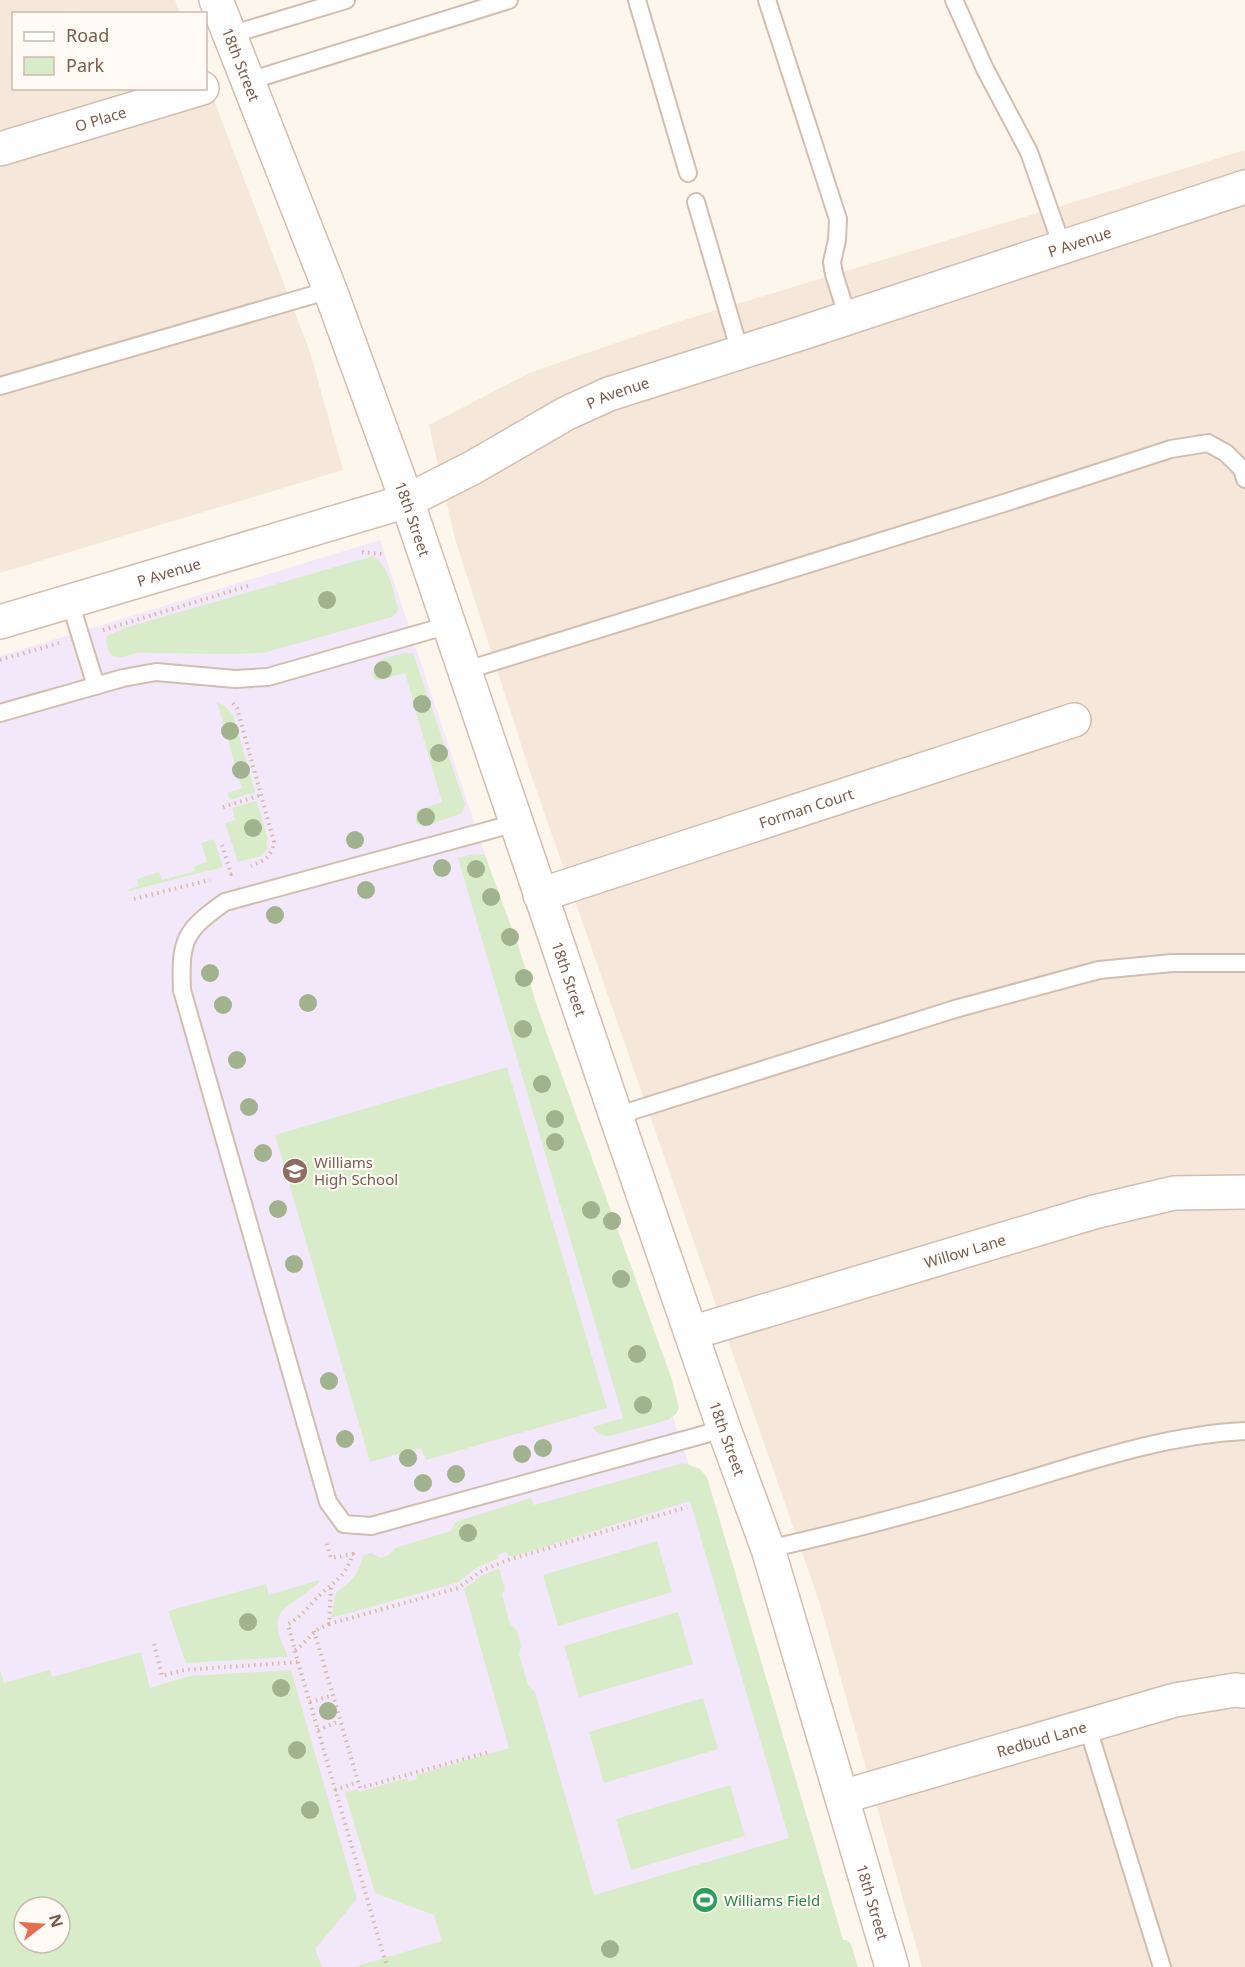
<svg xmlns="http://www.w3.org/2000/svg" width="1245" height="1967" font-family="'Noto Sans',sans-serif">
<rect width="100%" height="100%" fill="#fdf6ec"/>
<!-- residential -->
<path fill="#f5e8da" d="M0 0H175L180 13 14 14V88H206V79L310 352 343 470 0 573Z
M1245 150V1967H922L819 1601 528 766 455 539 429 425 529 373 671 324Z"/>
<!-- education -->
<path fill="#f3e8fa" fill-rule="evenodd" d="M380 540 811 1831 851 1967H0V656ZM24 1907H60V1943H24Z"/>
<!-- green -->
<path fill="#d8ecc9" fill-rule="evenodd" d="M373 556C390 567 392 589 398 607L397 612 392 617 263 653 231 654 137 653 119 658 113 656 108 650 106 643 107 636 128 627Z
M405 653H413L465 804 462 813 424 827 416 823V813L418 810 442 802 405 673 378 680 374 679C367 659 391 657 405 653Z
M217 702 225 706 233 715 255 792 230 800 228 793 242 788Z
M257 801 267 837V850L261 856 238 862 225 823 235 820 232 808Z
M214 839 223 867 129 891 127 890 139 886 137 879 159 872 162 880 195 871 194 866 207 862 201 843Z
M473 854 485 855 519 948 538 1009 671 1377 679 1408 676 1414 668 1420 606 1437 594 1430 593 1427 623 1418 458 858Z
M507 1067 607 1408 426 1460 421 1448 370 1462 275 1135Z
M683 1463 700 1469 707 1477 843 1940H847L851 1944 858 1967H354L442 1941 434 1915 375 1893 345 1793 357 1789 359 1792 407 1778 409 1782 417 1779 416 1775 509 1748 464 1589 481 1576 499 1568 505 1590 502 1594 510 1624 517 1631 521 1645 519 1654 528 1685 535 1692 594 1895 789 1838 690 1501 512 1557 505 1552 497 1555 499 1558 476 1568 459 1582 331 1618 336 1593C352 1581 357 1576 363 1556L371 1553 381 1558 389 1555 395 1548 451 1531 455 1522 531 1498 534 1505Z
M657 1541 672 1592 558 1626 543 1575Z
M319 1580V1583L284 1609C270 1623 282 1641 288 1657L186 1663 168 1611 266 1584 269 1595Z
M678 1612 693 1664 579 1697 564 1646Z
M141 1652 150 1688 189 1676 291 1670 357 1899 315 1949 322 1967H0V1670L4 1683 50 1670 52 1677ZM24 1907H60V1943H24Z
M703 1698 718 1749 604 1783 589 1732Z
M730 1785 745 1836 631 1870 616 1819Z"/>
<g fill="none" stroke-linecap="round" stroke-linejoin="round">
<!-- service casing -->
<g stroke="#d1beb0" stroke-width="20">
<path id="service" d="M637 0 688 173
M767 0 838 219 837 240 832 262 834 274 848 318
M954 0 985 69 1029 152 1062 246
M230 35 346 0
M249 81 509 0
M696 202 740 352
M0 386 330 290
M70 602 96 686
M464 671 1004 503 1171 449 1208 443 1226 453 1242 469 1245 479
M0 713 123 678 156 672 235 679 268 677 449 625
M516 823 225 902C184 931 180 940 182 990L328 1502 344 1524 371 1526 724 1429
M616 1116 955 1009 1099 970 1172 963H1245
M768 1549C849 1531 930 1509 1010 1485 1087 1462 1164 1435 1245 1431
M1087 1725 1162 1967"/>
</g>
<!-- minor casing -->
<g stroke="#d1beb0" stroke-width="36">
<g id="minor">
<path id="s1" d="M0 149 202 88"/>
<path id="s2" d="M540 895 1074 720"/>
<path id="s3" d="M691 1333 1094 1212 1174 1193 1245 1192"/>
<path id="s4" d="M842 1797 1175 1700 1235 1690 1245 1691"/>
</g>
</g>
<!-- tertiary casing -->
<g stroke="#d1beb0" stroke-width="36">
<g id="tertiary">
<path id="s5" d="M216 0 330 290 407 501 616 1116 724 1429 768 1549 892 1967"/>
<path id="s6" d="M0 622 407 501 472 468 567 413 609 394 805 332 1245 187"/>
</g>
</g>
<!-- path -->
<path stroke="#d9b8a5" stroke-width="4" stroke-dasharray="1.5 4.5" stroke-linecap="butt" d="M362 552 382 554
M103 630 251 585
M0 660 59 643
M233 703 237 708 274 842C272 856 264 861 251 866
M223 807 261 795
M222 845 231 874 233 873
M134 899 210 880
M331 1588 329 1624 458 1588 483 1570 508 1560 687 1507
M314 1631 360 1788 489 1752
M154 1644 162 1676 184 1670 298 1662 288 1624C299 1618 305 1611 313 1602 331 1582 343 1582 353 1554L331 1558 326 1542
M295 1650C311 1639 310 1631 329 1624
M298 1662 387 1967
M310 1702 333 1695
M318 1730 340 1721
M335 1790 358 1782"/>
<!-- service -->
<use href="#service" stroke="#fff" stroke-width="16"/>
<!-- minor -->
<use href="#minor" stroke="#fff" stroke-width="33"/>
<!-- tertiary -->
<use href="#tertiary" stroke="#fff" stroke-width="33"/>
</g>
<!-- trees -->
<g fill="#a0b28e">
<circle cx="327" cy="600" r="9"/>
<circle cx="383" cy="670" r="9"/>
<circle cx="422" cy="704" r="9"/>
<circle cx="230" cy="731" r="9"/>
<circle cx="439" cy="753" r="9"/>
<circle cx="241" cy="770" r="9"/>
<circle cx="426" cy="817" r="9"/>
<circle cx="253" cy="828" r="9"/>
<circle cx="355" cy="840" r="9"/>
<circle cx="442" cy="868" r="9"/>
<circle cx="476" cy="869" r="9"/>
<circle cx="366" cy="890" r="9"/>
<circle cx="491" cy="897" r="9"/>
<circle cx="275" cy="915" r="9"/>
<circle cx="510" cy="937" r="9"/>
<circle cx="210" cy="973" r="9"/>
<circle cx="524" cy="978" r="9"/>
<circle cx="308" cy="1003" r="9"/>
<circle cx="223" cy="1005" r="9"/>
<circle cx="523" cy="1029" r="9"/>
<circle cx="237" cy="1060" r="9"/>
<circle cx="542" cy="1084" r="9"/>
<circle cx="249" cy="1107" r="9"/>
<circle cx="555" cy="1119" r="9"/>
<circle cx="555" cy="1142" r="9"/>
<circle cx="263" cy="1153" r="9"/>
<circle cx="278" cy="1209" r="9"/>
<circle cx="591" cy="1210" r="9"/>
<circle cx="612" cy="1221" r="9"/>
<circle cx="294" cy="1264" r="9"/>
<circle cx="621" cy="1279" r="9"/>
<circle cx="637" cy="1354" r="9"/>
<circle cx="329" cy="1381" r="9"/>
<circle cx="643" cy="1405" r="9"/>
<circle cx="345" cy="1439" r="9"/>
<circle cx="543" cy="1448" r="9"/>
<circle cx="522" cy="1454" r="9"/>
<circle cx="408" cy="1458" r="9"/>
<circle cx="456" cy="1474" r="9"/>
<circle cx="423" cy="1483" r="9"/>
<circle cx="468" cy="1533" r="9"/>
<circle cx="248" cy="1622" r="9"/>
<circle cx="281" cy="1688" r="9"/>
<circle cx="328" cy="1711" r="9"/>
<circle cx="297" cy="1750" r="9"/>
<circle cx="310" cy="1810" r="9"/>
<circle cx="610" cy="1949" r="9"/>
</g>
<!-- icons -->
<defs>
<g id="school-disc" transform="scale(1.35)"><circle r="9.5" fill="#8d6e63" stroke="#fffaf3"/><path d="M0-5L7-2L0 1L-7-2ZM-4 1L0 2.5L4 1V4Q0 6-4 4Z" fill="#fff"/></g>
<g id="stadium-disc" transform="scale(1.35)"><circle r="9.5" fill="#2e9e5b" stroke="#fffaf3"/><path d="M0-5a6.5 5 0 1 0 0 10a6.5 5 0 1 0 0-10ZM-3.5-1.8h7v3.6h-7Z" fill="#fff"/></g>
</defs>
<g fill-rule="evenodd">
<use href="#school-disc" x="295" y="1171"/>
<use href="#stadium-disc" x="705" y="1900"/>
</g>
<g text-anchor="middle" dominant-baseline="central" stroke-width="4.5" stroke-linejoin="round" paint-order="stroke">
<!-- street labels -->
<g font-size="15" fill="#7a5c4d" stroke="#fffaf3">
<text stroke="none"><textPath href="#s5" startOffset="69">18th Street</textPath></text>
<text stroke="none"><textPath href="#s1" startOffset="105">O Place</textPath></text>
<text stroke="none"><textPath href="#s6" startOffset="1148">P Avenue</textPath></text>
<text stroke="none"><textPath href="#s6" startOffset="662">P Avenue</textPath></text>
<text stroke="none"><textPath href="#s5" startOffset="555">18th Street</textPath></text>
<text stroke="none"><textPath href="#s6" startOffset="176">P Avenue</textPath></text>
<text stroke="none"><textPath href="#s2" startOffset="280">Forman Court</textPath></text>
<text stroke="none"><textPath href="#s5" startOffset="1041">18th Street</textPath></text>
<text stroke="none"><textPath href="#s3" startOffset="286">Willow Lane</textPath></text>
<text stroke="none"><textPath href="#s5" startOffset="1527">18th Street</textPath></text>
<text stroke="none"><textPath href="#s4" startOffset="208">Redbud Lane</textPath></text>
<text stroke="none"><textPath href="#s5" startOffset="2013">18th Street</textPath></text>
</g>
<!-- education labels -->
<g font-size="15" fill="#785e54" stroke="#fffaf3" text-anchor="start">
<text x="314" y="1162">Williams<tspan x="314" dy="17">High School</tspan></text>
</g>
<!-- leisure labels -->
<g font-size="15" fill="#27864d" stroke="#fffaf3" text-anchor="start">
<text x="724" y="1900">Williams Field</text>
</g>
</g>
<!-- legend -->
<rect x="12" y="12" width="195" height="78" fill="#fffaf3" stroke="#cabbb1" stroke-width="1.5"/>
<rect x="24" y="32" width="30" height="9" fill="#ffffff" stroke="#cabbb1" stroke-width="1.5"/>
<text x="66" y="42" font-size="18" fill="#7a5c4d">Road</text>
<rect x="24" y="57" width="30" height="18" fill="#d8ecc9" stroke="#cabbb1" stroke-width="1.5"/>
<text x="66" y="72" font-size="18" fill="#7a5c4d">Park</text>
<!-- north arrow -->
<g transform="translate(42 1925) rotate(73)"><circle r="28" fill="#fffaf3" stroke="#cabbb1" stroke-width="1.5"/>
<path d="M0-4.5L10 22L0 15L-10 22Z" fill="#e76f51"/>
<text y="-9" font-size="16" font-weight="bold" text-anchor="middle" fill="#7a5c4d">N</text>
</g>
</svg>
